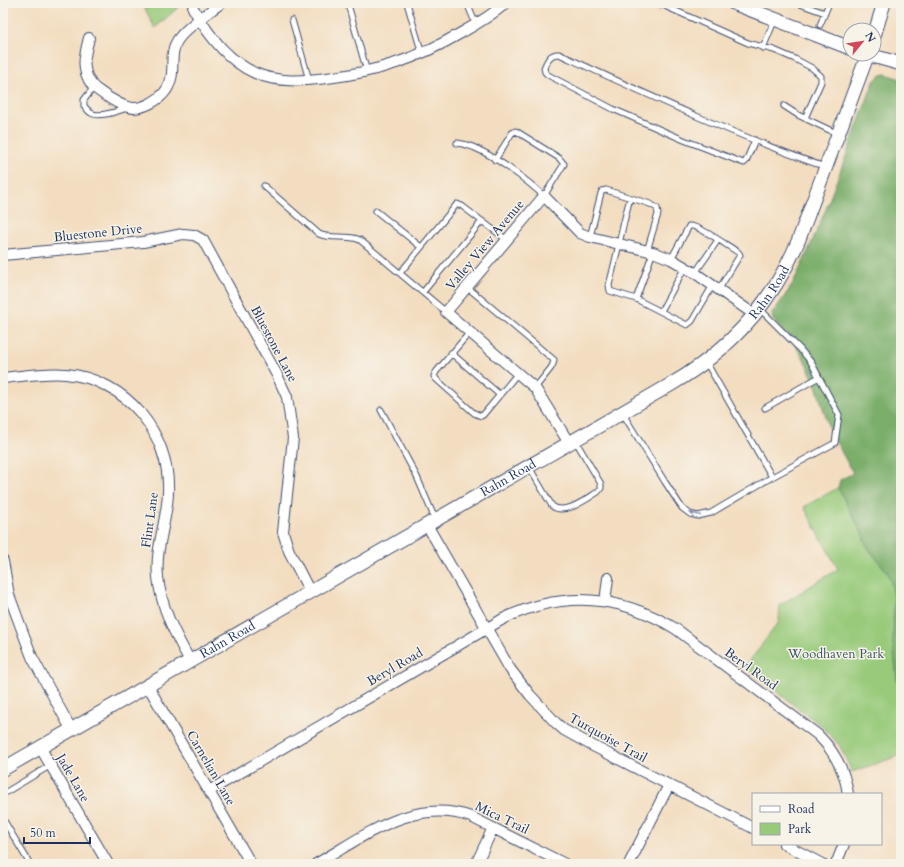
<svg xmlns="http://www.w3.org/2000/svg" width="904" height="867" font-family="Cardo,serif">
<rect width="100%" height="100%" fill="#f7f3e8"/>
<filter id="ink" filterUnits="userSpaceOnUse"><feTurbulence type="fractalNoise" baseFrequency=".025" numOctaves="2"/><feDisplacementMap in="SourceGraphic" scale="8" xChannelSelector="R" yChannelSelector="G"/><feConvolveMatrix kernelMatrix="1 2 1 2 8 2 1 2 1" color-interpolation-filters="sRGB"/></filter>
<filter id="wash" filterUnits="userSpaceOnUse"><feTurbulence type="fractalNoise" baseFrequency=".012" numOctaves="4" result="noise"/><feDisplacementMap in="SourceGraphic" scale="16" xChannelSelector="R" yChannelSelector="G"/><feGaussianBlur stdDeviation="0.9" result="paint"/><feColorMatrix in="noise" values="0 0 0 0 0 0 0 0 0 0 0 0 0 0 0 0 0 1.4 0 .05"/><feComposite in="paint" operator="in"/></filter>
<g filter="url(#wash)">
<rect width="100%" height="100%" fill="#f3ddc0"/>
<!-- green -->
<path fill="#98ca7a" stroke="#5a7c6c" d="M142 3H183L155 28Z
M901 452V755L852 772 840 746 824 728 745 667 779 622 780 605 838 569 804 507Z"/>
<!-- forest -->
<path fill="#7aae6a" stroke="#4a6e64" d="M885 74 901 79V695L897 679 893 644 894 596 892 586 888 573 868 548 864 540 863 535 838 488 840 480 853 473 830 431 815 382 804 359 795 345 773 320 772 314 791 287 805 258 826 209 874 81 879 76Z"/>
</g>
<g filter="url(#ink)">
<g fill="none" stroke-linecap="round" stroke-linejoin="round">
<!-- service casing -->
<g stroke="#3b496d" stroke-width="7">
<path id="service" d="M407 3 422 54
M467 3 476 25
M658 3 748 43 774 50 795 59 812 68 821 76V82L805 118
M797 3 825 13
M873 3 882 7
M349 8 367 72
M292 20 309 80
M820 25 829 3
M763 48 775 19
M94 87 84 100V106C86 108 88 111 91 113 98 118 119 111 127 108
M784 106 798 115 838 134
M755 140 746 161 744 163 741 162 684 140 613 109 548 75 545 72 544 68C547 61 550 53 559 54 646 94 734 135 825 167
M457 143C463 144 469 145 475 148 496 157 527 180 544 196L564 164 559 158 516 131 512 133 495 160
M264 186 319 234C332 240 347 234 360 240L446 312
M630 198C622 227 617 256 609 285L610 291 636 299 687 325 692 321 713 285
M376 211 421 247
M590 237 601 193 602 191 606 190 650 204 657 208 658 214 647 251
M671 259 689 226C697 224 729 247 738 252L740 255 719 289
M400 273 457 204 462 206 507 240
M695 273 718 240
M467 287 554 360 553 364 551 368 535 388
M423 292 482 221
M636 299 653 252
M661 311 685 267
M470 332 436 372 434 376 436 379 474 413 481 416 483 415 518 373
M451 353 500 395
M706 362 772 477
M765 408 819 377
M381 410 417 477 435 519
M623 414 665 482 682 508 690 514 698 516 711 513 772 477 835 443 839 415 811 362 800 349 760 309
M529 467 552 506C565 516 586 499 598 492L601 488V484L575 440
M3 794 51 765
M3 819 30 864"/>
</g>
<!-- minor casing -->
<g stroke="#3b496d" stroke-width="12">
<path id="minor" d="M193 8C207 33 228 61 255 73 277 83 304 81 327 78 377 72 417 59 461 33 477 24 492 15 506 3
M89 38C85 54 80 69 92 85 95 89 101 92 106 96 113 100 120 105 128 107 141 111 160 100 167 89 177 73 168 55 177 41 185 28 208 13 221 3
M3 255 143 242 183 234 194 235 203 240 277 375 287 397 293 438 283 532 289 551 310 592
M3 378C24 376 46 372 66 374 126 379 171 434 168 493 167 521 155 548 158 577 161 608 175 634 190 661
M569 443 535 388 446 312 544 196 580 233 590 237 653 252 671 259 695 273 755 315
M427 525 510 669 530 695 556 723 564 730 593 746 753 828
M3 561 9 595 32 657 71 729
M605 602 608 578
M148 686 251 864
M40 747 108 864
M209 791 503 619C562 590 621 595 676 629L818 735C834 751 845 771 848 794
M784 844 822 864
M316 864C365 836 412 797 471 817L565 864
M476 864 493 828
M629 864 669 785
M836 864 844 844"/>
</g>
<!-- tertiary casing -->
<g stroke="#3b496d" stroke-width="15">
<g id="tertiary">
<path d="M733 3 850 48"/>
<path d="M874 36 884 3"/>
<path d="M866 54 901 64"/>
<path id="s1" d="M3 769 670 385C729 351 773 303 799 239L868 54"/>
</g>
</g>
<!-- service -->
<use href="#service" stroke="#fff" stroke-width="5"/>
<!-- minor -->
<use href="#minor" stroke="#fff" stroke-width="10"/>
<!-- tertiary -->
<use href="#tertiary" stroke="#fff" stroke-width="13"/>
</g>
<!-- one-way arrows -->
<defs><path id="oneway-solid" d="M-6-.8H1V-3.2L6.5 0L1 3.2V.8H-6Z"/></defs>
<use fill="#8d97ae" href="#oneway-solid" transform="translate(695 514) rotate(-166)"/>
</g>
<g text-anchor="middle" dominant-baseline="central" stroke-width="3" stroke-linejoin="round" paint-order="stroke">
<!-- street labels -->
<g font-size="13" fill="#1b2f5e" stroke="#f7f3e8">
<text transform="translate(98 233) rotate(-6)">Bluestone Drive</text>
<text transform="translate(485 245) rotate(-50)">Valley View Avenue</text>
<text stroke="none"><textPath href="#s1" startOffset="907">Rahn Road</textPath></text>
<text transform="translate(274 344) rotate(62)">Bluestone Lane</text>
<text stroke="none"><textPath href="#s1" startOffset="583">Rahn Road</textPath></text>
<text transform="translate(150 520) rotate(-82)">Flint Lane</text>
<text stroke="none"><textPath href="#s1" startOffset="259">Rahn Road</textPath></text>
<text transform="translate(395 667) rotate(-30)">Beryl Road</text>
<text transform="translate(751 669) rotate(36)">Beryl Road</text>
<text transform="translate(608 738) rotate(29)">Turquoise Trail</text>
<text transform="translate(211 768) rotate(60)">Carnelian Lane</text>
<text transform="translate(73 778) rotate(60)">Jade Lane</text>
<text transform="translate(502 818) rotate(26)">Mica Trail</text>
</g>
<!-- park labels -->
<g font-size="13" fill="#3a5665" stroke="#f7f3e8">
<text x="836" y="654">Woodhaven Park</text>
</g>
</g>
<!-- margin -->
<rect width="904" height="867" fill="none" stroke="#f7f3e8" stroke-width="16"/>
<!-- legend -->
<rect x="752" y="793" width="130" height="52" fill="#f7f3e8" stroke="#9fa5b1"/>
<rect x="760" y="806" width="20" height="6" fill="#ffffff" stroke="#9fa5b1"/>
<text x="788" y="813" font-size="12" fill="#1b2f5e">Road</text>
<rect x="760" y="823" width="20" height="12" fill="#98ca7a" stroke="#9fa5b1"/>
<text x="788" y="833" font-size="12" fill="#1b2f5e">Park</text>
<!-- north arrow -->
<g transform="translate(862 42) rotate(60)"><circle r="19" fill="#f7f3e8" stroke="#9fa5b1"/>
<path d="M0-3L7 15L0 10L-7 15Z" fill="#d1495b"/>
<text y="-6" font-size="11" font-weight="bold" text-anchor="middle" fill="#1b2f5e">N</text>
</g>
<!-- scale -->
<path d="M24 837v6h66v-6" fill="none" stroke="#1b2f5e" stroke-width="2"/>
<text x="30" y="837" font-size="12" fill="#1b2f5e" stroke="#f7f3e8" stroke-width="3" paint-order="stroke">50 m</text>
</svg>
